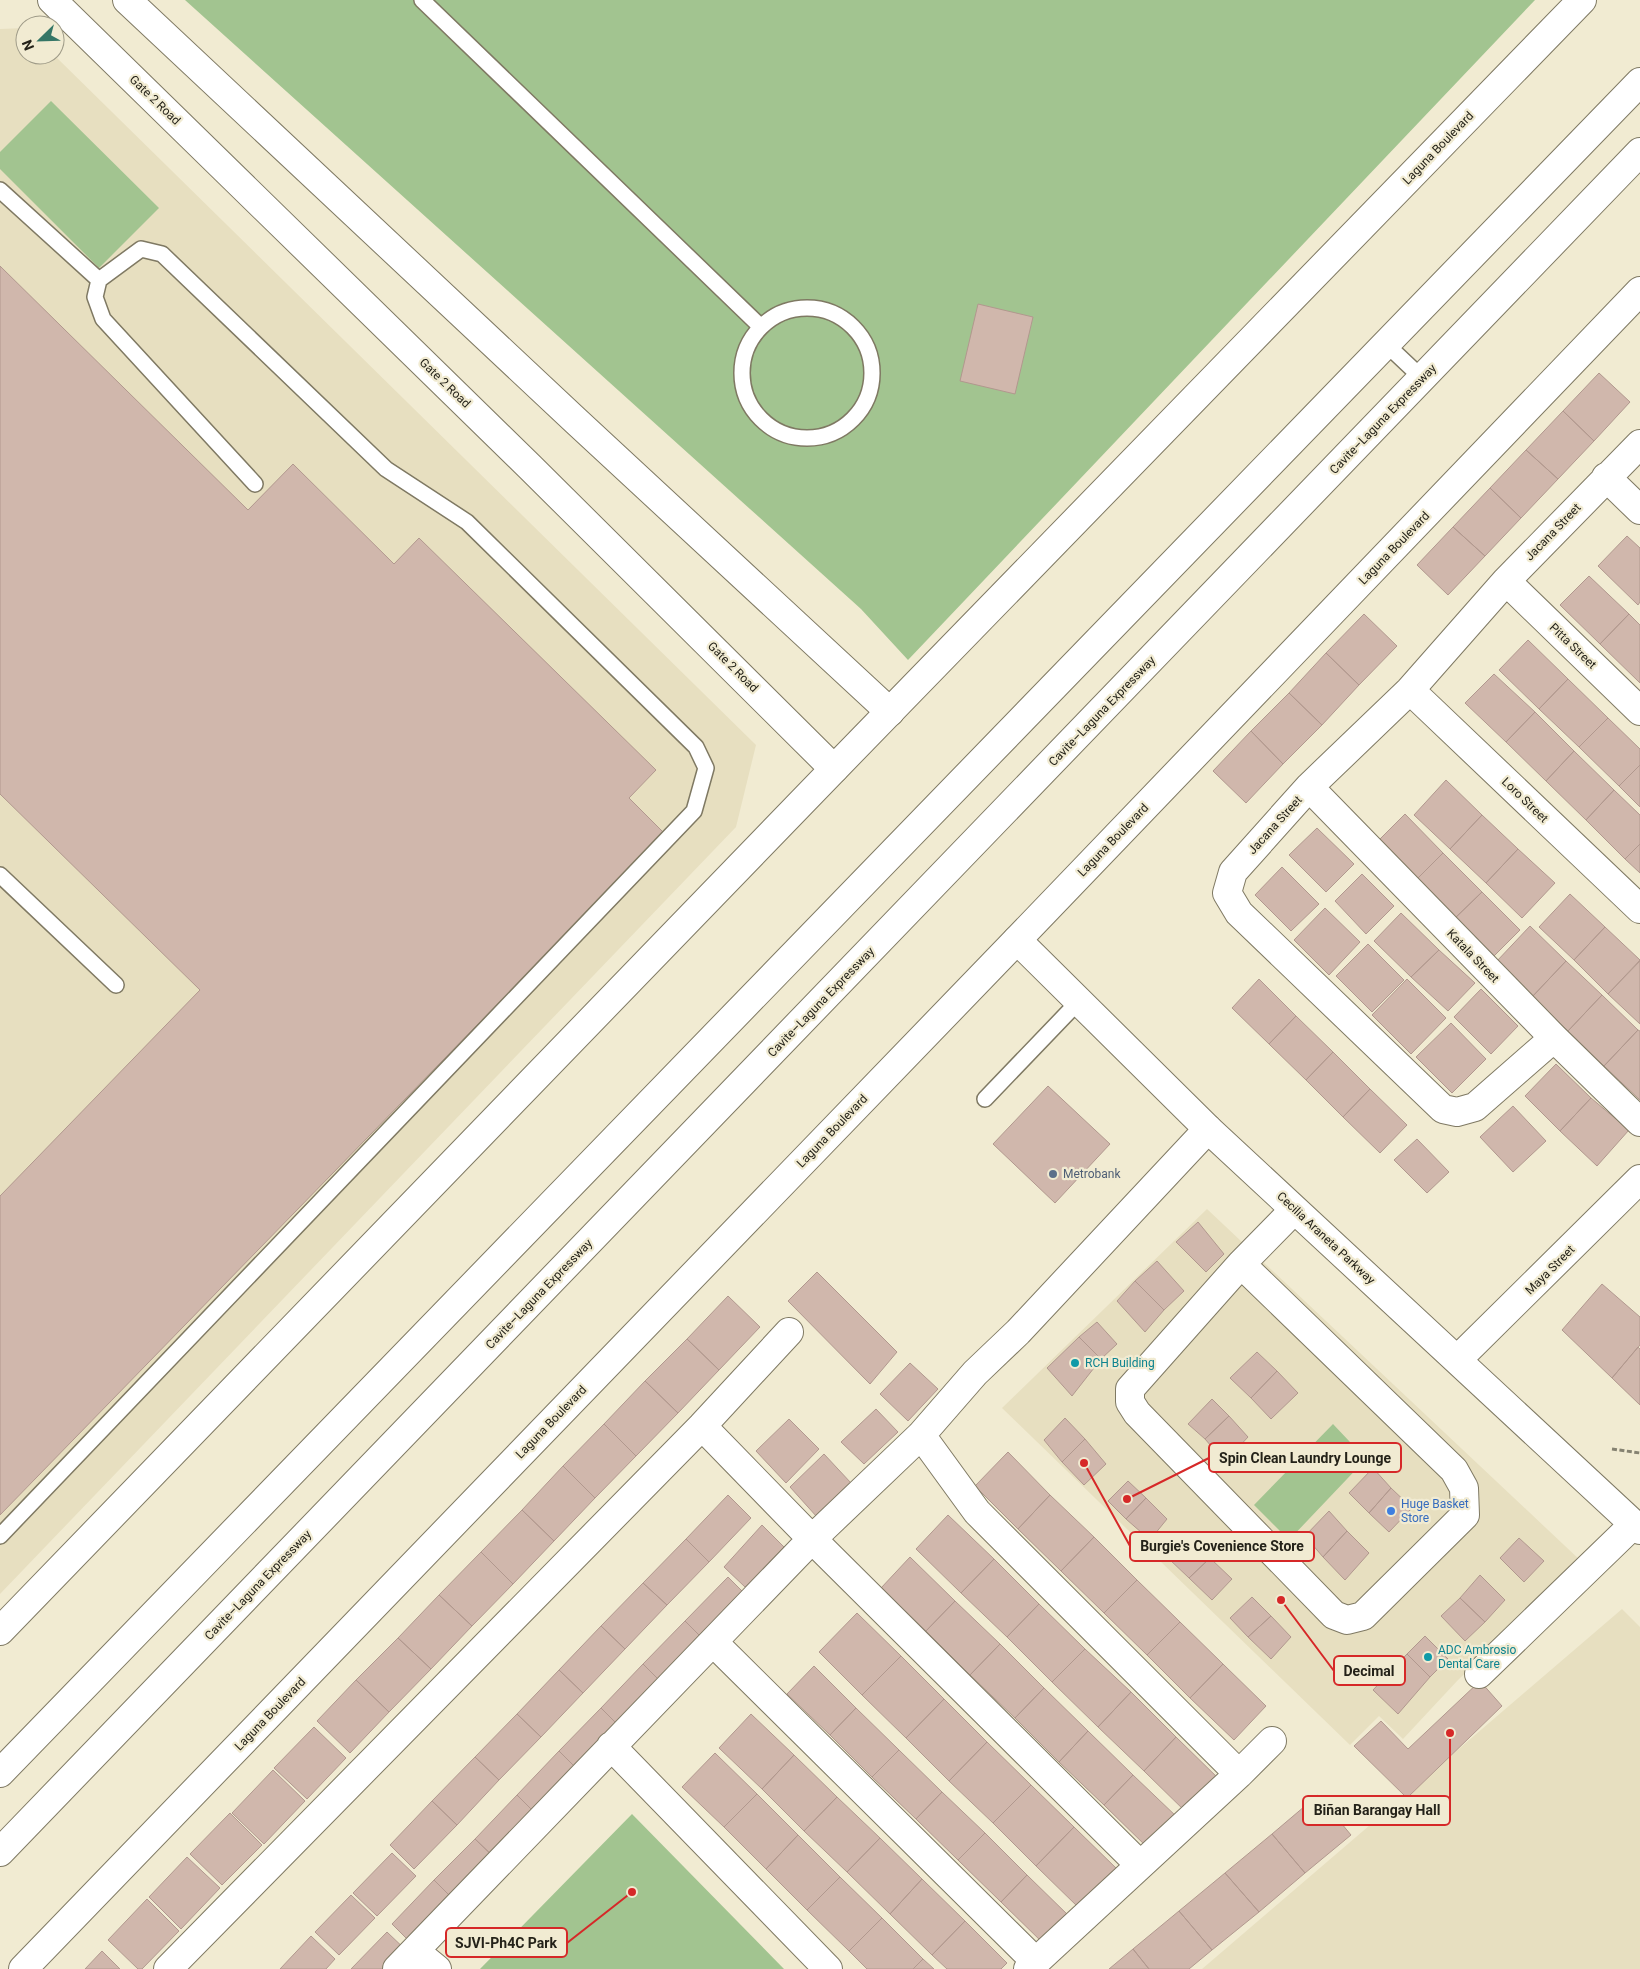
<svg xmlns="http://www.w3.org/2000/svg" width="1640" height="1969" font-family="Roboto,sans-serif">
<rect width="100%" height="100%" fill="#f1ebd2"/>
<!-- built -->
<path fill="#e7dfc0" d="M25 28V55H54L756 745 736 827 0 1594V29Z
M1207 1209 1581 1561 1458 1680 1403 1739 1379 1716 1350 1745 1002 1408Z
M1622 1609 1640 1627V1969H1202Z"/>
<!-- green -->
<path fill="#a2c490" d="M185 0H1535L908 660 861 609Z
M51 101 159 208 99 268 0 169V152Z
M1333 1424 1366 1459 1289 1540 1254 1505Z
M632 1814 784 1969H480Z"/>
<!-- building -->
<path fill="#d0b7ac" stroke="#b1988e" d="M0 266 248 510 293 464 394 564 419 538 656 770 629 798 664 833 0 1515V1196L200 990 0 794Z
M978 304 1033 317 1015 394 960 381Z
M1599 373 1630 402 1594 441 1563 411Z
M1563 411 1594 441 1558 479 1526 450Z
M1526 450 1558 479 1521 518 1490 488Z
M1490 488 1521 518 1485 556 1453 527Z
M1453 527 1485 556 1448 595 1417 565Z
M1627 536 1640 548V602L1638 605 1598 566Z
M1589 576 1629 614 1600 644 1560 605Z
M1364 614 1397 646 1359 685 1326 653Z
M1629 614 1640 625V683L1600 644Z
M1528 640 1568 679 1539 709 1499 670Z
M1326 653 1359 685 1322 725 1289 693Z
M1494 674 1535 712 1506 742 1465 703Z
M1568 679 1608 718 1579 747 1539 709Z
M1289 693 1322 725 1283 764 1251 731Z
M1535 712 1574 751 1546 781 1506 742Z
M1608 718 1640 749V765L1619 786 1579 747Z
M1251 731 1283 764 1246 803 1213 771Z
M1574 751 1614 790 1586 820 1546 781Z
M1640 765V807L1619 786Z
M1446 780 1482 815 1450 849 1414 815Z
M1614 790 1640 815V844L1625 859 1586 820Z
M1405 814 1443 853 1414 882 1376 843Z
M1482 815 1518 849 1486 883 1450 849Z
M1317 828 1354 864 1326 892 1289 855Z
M1640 844V873L1625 859Z
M1518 849 1555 883 1522 918 1486 883Z
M1443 853 1482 892 1452 921 1414 882Z
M1282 867 1319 904 1291 931 1255 895Z
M1362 874 1394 906 1366 934 1335 901Z
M1482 892 1520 930 1491 959 1452 921Z
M1570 894 1605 927 1574 960 1539 927Z
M1325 908 1360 942 1329 975 1294 940Z
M1401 913 1439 950 1411 977 1374 941Z
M1530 926 1566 961 1532 997 1496 962Z
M1605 927 1640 960 1608 994 1574 960Z
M1368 944 1404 980 1372 1012 1336 976Z
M1439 950 1475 983 1448 1011 1411 977Z
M1566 961 1602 995 1568 1031 1532 997Z
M1640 961V1024L1608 994Z
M1259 979 1296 1016 1269 1044 1232 1008Z
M1407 979 1446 1018 1411 1054 1372 1015Z
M1481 989 1518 1026 1491 1054 1454 1017Z
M1602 995 1638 1030 1604 1066 1568 1031Z
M1296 1016 1333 1052 1306 1080 1269 1044Z
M1451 1023 1486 1059 1452 1093 1416 1057Z
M1638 1030 1640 1031V1100L1604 1066Z
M1333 1052 1370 1089 1343 1117 1306 1080Z
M1556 1064 1591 1098 1560 1131 1525 1096Z
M1048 1086 1110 1144 1055 1203 993 1144Z
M1370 1089 1407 1125 1380 1153 1343 1117Z
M1591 1098 1629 1130 1597 1166 1560 1131Z
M1513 1106 1546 1141 1513 1172 1480 1137Z
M1417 1139 1449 1172 1427 1193 1394 1160Z
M1198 1222 1224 1254 1206 1272 1176 1242Z
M1157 1261 1184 1291 1164 1310 1135 1281Z
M817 1272 897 1352 870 1384 788 1301Z
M1135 1281 1164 1310 1145 1332 1117 1301Z
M1602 1284 1640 1317V1345L1612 1378 1562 1330Z
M728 1296 760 1327 719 1370 687 1339Z
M1097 1322 1117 1344 1101 1359 1079 1337Z
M1079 1337 1101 1359 1072 1396 1047 1368Z
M687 1339 719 1370 678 1413 645 1381Z
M1638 1347 1640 1349V1405L1612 1378Z
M1257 1352 1277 1371 1251 1398 1230 1378Z
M910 1363 938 1389 908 1421 880 1394Z
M1277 1371 1298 1393 1271 1419 1251 1398Z
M645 1381 678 1413 636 1456 604 1424Z
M1212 1399 1229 1416 1205 1439 1188 1424Z
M876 1409 898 1432 864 1464 841 1442Z
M1229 1416 1248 1437 1225 1462 1205 1439Z
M1065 1418 1085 1439 1062 1462 1044 1440Z
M789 1419 819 1449 786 1483 756 1451Z
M604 1424 636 1456 595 1498 563 1466Z
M1085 1439 1106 1464 1084 1485 1062 1462Z
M1008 1452 1050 1495 1018 1529 975 1486Z
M824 1454 851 1483 817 1517 790 1487Z
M563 1466 595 1498 554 1541 522 1510Z
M1373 1468 1391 1488 1369 1513 1349 1493Z
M1128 1481 1146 1498 1126 1519 1108 1501Z
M1391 1488 1412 1508 1389 1532 1369 1513Z
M728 1495 751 1518 709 1562 686 1539Z
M1050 1495 1094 1537 1061 1571 1018 1529Z
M1146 1498 1167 1519 1150 1540 1126 1519Z
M522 1510 554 1541 513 1584 481 1552Z
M1329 1511 1347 1531 1323 1557 1305 1536Z
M948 1515 994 1559 961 1593 916 1549Z
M762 1525 784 1547 745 1587 724 1567Z
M1347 1531 1369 1553 1345 1580 1323 1557Z
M1094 1537 1137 1580 1104 1613 1061 1571Z
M1191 1537 1210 1558 1189 1578 1168 1558Z
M1519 1538 1544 1561 1524 1582 1500 1558Z
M686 1539 709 1562 667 1605 643 1583Z
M481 1552 513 1584 472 1626 439 1595Z
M910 1557 955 1601 926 1631 881 1588Z
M1210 1558 1232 1579 1212 1600 1189 1578Z
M994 1559 1039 1604 1007 1637 961 1593Z
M1480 1575 1505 1600 1485 1622 1460 1598Z
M728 1577 747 1596 707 1643 685 1621Z
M1137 1580 1180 1622 1147 1655 1104 1613Z
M643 1583 667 1605 625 1649 601 1626Z
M439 1595 472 1626 431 1669 398 1638Z
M1252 1597 1271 1616 1248 1637 1230 1618Z
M1460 1598 1485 1622 1465 1641 1441 1616Z
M955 1601 1000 1644 970 1675 926 1631Z
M1039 1604 1085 1649 1052 1682 1007 1637Z
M857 1613 901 1656 862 1695 819 1652Z
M1271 1616 1291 1637 1271 1659 1248 1637Z
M685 1621 707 1643 665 1686 643 1664Z
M1180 1622 1223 1664 1190 1698 1147 1655Z
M601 1626 625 1649 583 1693 559 1670Z
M1425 1636 1448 1659 1430 1677 1407 1654Z
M398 1638 431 1669 389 1712 356 1680Z
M1000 1644 1044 1688 1015 1718 970 1675Z
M1085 1649 1131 1692 1098 1727 1052 1682Z
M1407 1654 1430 1677 1398 1714 1373 1690Z
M901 1656 944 1699 906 1738 862 1695Z
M643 1664 665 1686 623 1730 601 1708Z
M1223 1664 1266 1706 1234 1740 1190 1698Z
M814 1666 856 1708 830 1735 787 1694Z
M559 1670 583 1693 541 1737 517 1714Z
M356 1680 389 1712 350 1753 317 1721Z
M1480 1681 1502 1706 1407 1798 1354 1746 1381 1721 1408 1749Z
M1044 1688 1088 1731 1059 1762 1015 1718Z
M1131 1692 1176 1737 1144 1771 1098 1727Z
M944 1699 987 1742 949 1781 906 1738Z
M601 1708 623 1730 581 1773 559 1751Z
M856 1708 899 1750 872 1777 830 1735Z
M517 1714 541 1737 499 1780 475 1757Z
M751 1714 794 1755 762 1789 719 1748Z
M314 1727 346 1758 307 1799 274 1768Z
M1088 1731 1133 1775 1104 1805 1059 1762Z
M1176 1737 1222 1782 1189 1815 1144 1771Z
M987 1742 1031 1785 993 1823 949 1781Z
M899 1750 942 1792 916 1819 872 1777Z
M559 1751 581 1773 539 1817 517 1795Z
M715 1753 757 1794 724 1827 682 1787Z
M794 1755 837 1797 804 1831 762 1789Z
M475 1757 499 1780 457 1825 432 1801Z
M273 1770 305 1801 264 1844 232 1813Z
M1133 1775 1178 1818 1149 1849 1104 1805Z
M1031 1785 1074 1827 1036 1866 993 1823Z
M942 1792 985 1833 958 1860 916 1819Z
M757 1794 798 1835 766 1869 724 1827Z
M517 1795 539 1817 497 1860 475 1839Z
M1318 1795 1351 1835 1305 1873 1272 1834Z
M837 1797 880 1838 847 1872 804 1831Z
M432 1801 457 1825 414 1869 390 1845Z
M230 1813 262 1845 222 1885 190 1854Z
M1074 1827 1118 1870 1080 1909 1036 1866Z
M985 1833 1027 1875 1001 1902 958 1860Z
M1272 1834 1305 1873 1259 1912 1225 1873Z
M798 1835 840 1877 807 1910 766 1869Z
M880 1838 922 1879 890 1914 847 1872Z
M475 1839 497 1860 456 1902 434 1880Z
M392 1853 416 1876 377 1916 353 1893Z
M187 1857 220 1888 181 1929 149 1897Z
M1225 1873 1259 1912 1212 1950 1179 1911Z
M1027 1875 1070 1917 1044 1944 1001 1902Z
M840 1877 882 1918 849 1951 807 1910Z
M922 1879 965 1921 932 1955 890 1914Z
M434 1880 456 1902 414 1946 392 1924Z
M351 1895 375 1918 339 1955 315 1932Z
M147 1899 179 1931 142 1969H138L108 1940Z
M1179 1911 1212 1950 1189 1969H1149L1133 1949Z
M882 1918 923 1959 913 1969H867L849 1951Z
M965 1921 1007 1963 1001 1969H947L932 1955Z
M387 1932 409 1953 394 1969H351Z
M311 1936 335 1959 326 1969H280Z
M1133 1949 1149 1969H1109Z
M102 1951 120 1969H85Z
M923 1959 934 1969H913Z"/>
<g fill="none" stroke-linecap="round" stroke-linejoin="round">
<!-- service casing -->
<g stroke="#7f7963" stroke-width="18">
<path id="service" d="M422 0 760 326
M0 190 99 280 141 249 162 254 386 469 467 522 696 747 706 768 694 811 0 1536
M99 280 95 297 103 319 255 484
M742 373a65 65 0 1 1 130 0a65 65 0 1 1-130 0Z
M1386 344 1422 378
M0 875 116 985
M985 1099 1079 1001"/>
</g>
<!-- minor casing -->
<g stroke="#7f7963" stroke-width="30">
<path id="minor" d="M52 0 531 468 834 769
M127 0 576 421 890 712
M1606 477 1640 510
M1506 581 1640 711
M1410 690 1640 909
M1309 787 1554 1038 1640 1122
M1554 1038 1475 1107 1457 1112 1443 1109 1239 913 1227 893 1233 872 1309 787 1410 690 1506 581 1640 444
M1241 1264 1454 1470 1464 1488 1465 1515 1363 1616 1347 1620 1334 1615 1137 1413 1130 1402V1389L1241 1264 1294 1210
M1458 1359 1640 1179
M702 1426 812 1539 1140 1865
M921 1435 977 1512 1239 1774
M713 1642 1036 1962
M1479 1674 1634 1524
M611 1746 828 1969
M415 1951 437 1969
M168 1969 702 1426 789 1332
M397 1969 812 1539 921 1435 975 1373 1018 1332 1208 1129
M1028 1969 1239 1774 1272 1741"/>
</g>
<!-- tertiary casing -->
<g stroke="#7f7963" stroke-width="30">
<path id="tertiary" d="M1017 940 1208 1129 1640 1530"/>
</g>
<!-- secondary casing -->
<g stroke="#7f7963" stroke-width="30">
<path id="secondary" d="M0 1631 834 769 1582 0
M23 1969 1017 940 1640 291"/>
</g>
<!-- motorway casing -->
<g stroke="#7f7963" stroke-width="30">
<path id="motorway" d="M0 1773 1640 82
M0 1852 1640 152"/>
</g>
<!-- path -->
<path stroke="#858271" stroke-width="3" stroke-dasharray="5 2.5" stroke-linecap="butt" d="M1612 1449 1640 1453"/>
<!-- service -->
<use href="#service" stroke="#fff" stroke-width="15"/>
<!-- minor -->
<use href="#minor" stroke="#fff" stroke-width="28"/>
<!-- tertiary -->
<use href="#tertiary" stroke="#fff" stroke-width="28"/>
<!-- secondary -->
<use href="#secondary" stroke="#fff" stroke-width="28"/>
<!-- motorway -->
<use href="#motorway" stroke="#fff" stroke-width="28"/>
</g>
<!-- markers -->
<circle fill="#5c6f8a" stroke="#f1ebd2" stroke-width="2" cx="1053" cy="1174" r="5"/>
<g fill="#0f9aa8" stroke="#f1ebd2" stroke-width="2">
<circle cx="1075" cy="1363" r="5"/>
<circle cx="1428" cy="1657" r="5"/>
</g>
<circle fill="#3f7fe0" stroke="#f1ebd2" stroke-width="2" cx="1391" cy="1511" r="5"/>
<g text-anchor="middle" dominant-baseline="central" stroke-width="4.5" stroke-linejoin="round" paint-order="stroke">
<!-- street labels -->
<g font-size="12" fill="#242219" stroke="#f1ebd2">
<text transform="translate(155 100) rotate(44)">Gate 2 Road</text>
<text transform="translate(1438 148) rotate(-46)">Laguna Boulevard</text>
<text transform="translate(445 383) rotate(44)">Gate 2 Road</text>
<text transform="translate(1383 419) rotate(-46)">Cavite–Laguna Expressway</text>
<text transform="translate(1553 532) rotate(-46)">Jacana Street</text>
<text transform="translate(1394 548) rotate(-46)">Laguna Boulevard</text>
<text transform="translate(1573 646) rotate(44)">Pitta Street</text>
<text transform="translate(733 667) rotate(45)">Gate 2 Road</text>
<text transform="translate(1102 711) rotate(-46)">Cavite–Laguna Expressway</text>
<text transform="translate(1525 800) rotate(44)">Loro Street</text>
<text transform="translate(1275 825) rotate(-48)">Jacana Street</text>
<text transform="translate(1113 840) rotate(-46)">Laguna Boulevard</text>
<text transform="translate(1473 956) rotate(46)">Katala Street</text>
<text transform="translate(821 1002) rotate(-46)">Cavite–Laguna Expressway</text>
<text transform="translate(832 1131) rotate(-46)">Laguna Boulevard</text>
<text transform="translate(1326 1238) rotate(43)">Cecilia Araneta Parkway</text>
<text transform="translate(1550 1270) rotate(-45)">Maya Street</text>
<text transform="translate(539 1294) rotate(-46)">Cavite–Laguna Expressway</text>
<text transform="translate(551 1422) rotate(-46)">Laguna Boulevard</text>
<text transform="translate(258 1585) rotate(-46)">Cavite–Laguna Expressway</text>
<text transform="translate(270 1714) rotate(-46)">Laguna Boulevard</text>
</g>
<!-- service labels -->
<g font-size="12" fill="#4e5e75" stroke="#f1ebd2" text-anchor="start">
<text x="1063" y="1174">Metrobank</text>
</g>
<!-- culture labels -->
<g font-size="12" fill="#0d838f" stroke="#f1ebd2" text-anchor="start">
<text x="1085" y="1363">RCH Building</text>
<text x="1438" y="1650">ADC Ambrosio<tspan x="1438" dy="14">Dental Care</tspan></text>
</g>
<!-- shop labels -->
<g font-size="12" fill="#366cbe" stroke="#f1ebd2" text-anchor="start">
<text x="1401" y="1504">Huge Basket<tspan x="1401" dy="14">Store</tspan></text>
</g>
</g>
<!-- callouts -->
<path fill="none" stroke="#d62828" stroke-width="2" d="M1127 1499L1209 1458M1084 1463L1130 1546M1281 1600L1334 1671M1450 1733L1450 1810M632 1892L567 1943"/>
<g fill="#d62828" stroke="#f1ebd2" stroke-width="2">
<circle cx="1127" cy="1499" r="5"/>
<circle cx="1084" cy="1463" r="5"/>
<circle cx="1281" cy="1600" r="5"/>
<circle cx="1450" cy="1733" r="5"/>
<circle cx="632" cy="1892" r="5"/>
</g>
<g fill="#f1ebd2" stroke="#d62828" stroke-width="2">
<rect x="1209" y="1443" width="192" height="29" rx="5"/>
<rect x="1130" y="1532" width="184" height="29" rx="5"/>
<rect x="1334" y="1656" width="71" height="29" rx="5"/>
<rect x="1303" y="1796" width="147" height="29" rx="5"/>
<rect x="446" y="1928" width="121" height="29" rx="5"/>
</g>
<g font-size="14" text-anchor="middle" font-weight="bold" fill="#242219">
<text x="1305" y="1463">Spin Clean Laundry Lounge</text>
<text x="1222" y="1551">Burgie's Covenience Store</text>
<text x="1369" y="1676">Decimal</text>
<text x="1377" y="1815">Biñan Barangay Hall</text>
<text x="506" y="1948">SJVI-Ph4C Park</text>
</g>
<!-- north arrow -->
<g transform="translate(40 40) rotate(247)"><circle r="24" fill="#f1ebd2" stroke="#9f9b88"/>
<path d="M0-4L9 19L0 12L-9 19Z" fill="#357666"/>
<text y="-8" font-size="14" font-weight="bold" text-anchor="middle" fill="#242219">N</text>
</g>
</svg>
